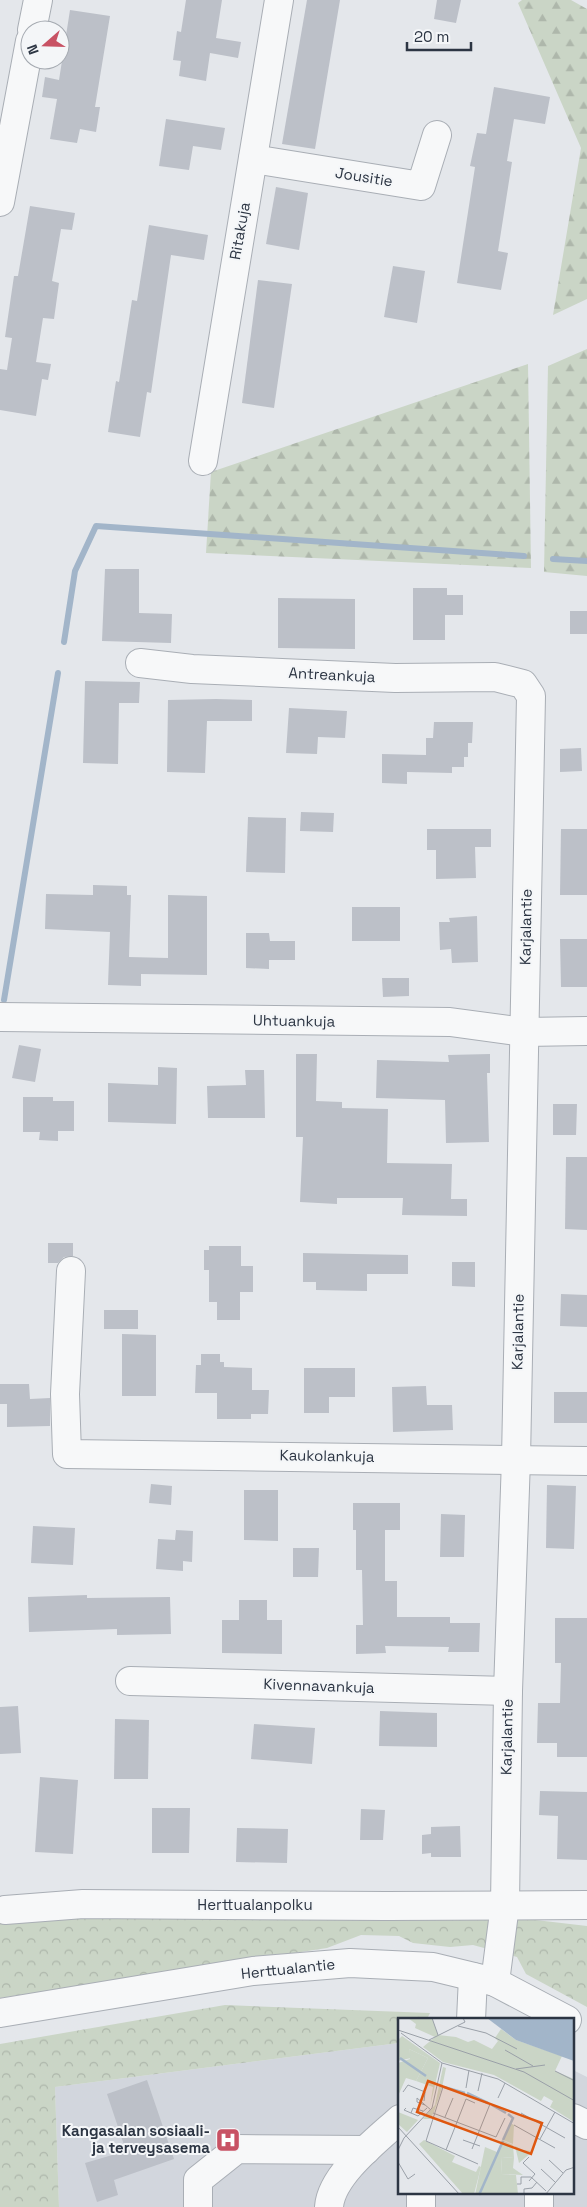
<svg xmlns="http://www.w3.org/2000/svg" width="587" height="2207" font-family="'Space Grotesk',sans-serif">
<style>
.built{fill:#d2d6dd}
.forest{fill:url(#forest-firs)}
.park{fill:url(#park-crowns)}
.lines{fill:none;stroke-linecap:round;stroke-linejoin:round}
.stream{stroke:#a2b5c9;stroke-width:6}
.building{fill:#bcc0c8}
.minor-casing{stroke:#a9aeb5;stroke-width:30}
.minor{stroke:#f7f8f9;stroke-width:28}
.labels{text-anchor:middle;stroke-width:4;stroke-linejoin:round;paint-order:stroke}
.street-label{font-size:15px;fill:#2c3543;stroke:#f4f6f8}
.poi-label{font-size:15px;font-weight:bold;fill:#2c3543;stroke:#f4f6f8;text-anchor:end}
.inset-river{fill:none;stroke:#a2b5c9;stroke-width:2.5}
.inset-road{fill:none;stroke:#9aa0a8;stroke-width:1}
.view{fill:#df570f;fill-opacity:0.15;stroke:#df570f;stroke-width:2.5}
.inset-edge{fill:none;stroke:#2c3543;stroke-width:2.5}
</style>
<defs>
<pattern id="forest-firs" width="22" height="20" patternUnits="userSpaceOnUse" patternTransform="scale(1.25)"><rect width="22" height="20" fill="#cad5c6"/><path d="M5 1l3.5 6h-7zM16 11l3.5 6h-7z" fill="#aeb7ab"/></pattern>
<pattern id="park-crowns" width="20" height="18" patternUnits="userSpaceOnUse" patternTransform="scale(1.25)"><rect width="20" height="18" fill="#cad5c6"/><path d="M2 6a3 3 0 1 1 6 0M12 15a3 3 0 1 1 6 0" fill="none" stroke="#aeb7ab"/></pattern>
</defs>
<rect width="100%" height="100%" fill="#e4e7eb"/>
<!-- built -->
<polygon class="built" points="399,2043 400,2193 573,2193 573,2070 587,2077 587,2207 59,2207 55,2087"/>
<!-- forest -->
<g class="forest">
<polygon points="522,0 571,0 587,9 587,299 553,315 581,148 518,3"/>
<polygon points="587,349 587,576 544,572 548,366"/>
<polygon points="528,364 531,568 206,553 211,472"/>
</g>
<!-- park -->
<g class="park">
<polygon points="476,1913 587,1926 587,2007 526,1974 517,1957 473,1945 450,1947 413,1943 399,1936 361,1935 327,1948 0,1998 0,1923 25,1920 134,1914"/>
<polygon points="225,2005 430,2013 427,2019 400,2020 399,2043 55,2087 59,2207 0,2207 0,2044"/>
</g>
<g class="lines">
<!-- stream -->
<g class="stream">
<polyline points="553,559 587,561"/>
<polyline points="64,642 75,571 96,526 524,556"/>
<polyline points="4,1000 58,673"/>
</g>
</g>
<!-- building -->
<g class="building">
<polygon points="186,0 222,0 216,38 241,42 238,58 210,53 206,81 179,76 181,61 173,60 177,31 181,32"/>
<polygon points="307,0 340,0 315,149 282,144"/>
<polygon points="437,0 461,0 456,23 434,19"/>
<polygon points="70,10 110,16 95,107 100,107 96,132 80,129 77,143 50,139 57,99 42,97 45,77 59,80"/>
<polygon points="494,87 550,97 545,124 514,119 507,161 512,162 498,251 508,253 501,290 457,283 475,167 470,166 477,133 486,134"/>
<polygon points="166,119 225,128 221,150 193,146 189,170 159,166"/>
<polygon points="276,187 308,193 299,250 266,244"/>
<polygon points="30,206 75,213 72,230 61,229 52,281 59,283 54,319 43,318 36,362 51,364 48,380 42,379 36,416 0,410 0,369 7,370 12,338 5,337 14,276 18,276"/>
<polygon points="149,225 208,235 204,260 171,255 151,393 147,392 140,437 108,432 116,381 119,382 132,300 137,301"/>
<polygon points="393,266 425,271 417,323 384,317"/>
<polygon points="258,280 292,284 274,408 242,403"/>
<polygon points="105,569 139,569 139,613 172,614 171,643 102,641"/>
<polygon points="413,588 447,588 447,595 463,595 463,615 445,615 445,640 413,640"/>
<polygon points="278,598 355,599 355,649 278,648"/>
<rect x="570" y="611" width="17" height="23"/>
<polygon points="85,681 140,682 139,703 119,703 118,764 83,763"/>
<polygon points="216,699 252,700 252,721 207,721 205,773 167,772 168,700"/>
<polygon points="289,708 347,711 345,738 318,737 317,754 286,753"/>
<polygon points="434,722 473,722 472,743 468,743 468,757 464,757 464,767 452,767 452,773 407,772 407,784 382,783 382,754 426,755 426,738 433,738"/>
<polygon points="581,748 582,771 560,772 560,749"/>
<polygon points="301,812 334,813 333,832 300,831"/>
<polygon points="248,817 286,818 285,873 246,872"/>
<polygon points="427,829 491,829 491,847 475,847 476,878 436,879 436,850 427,850"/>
<polygon points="561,829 587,829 587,895 560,895"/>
<polygon points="93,885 127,886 127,895 131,895 129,957 168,958 168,895 207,896 207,975 141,974 141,986 108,985 110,932 45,929 46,894 93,895"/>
<rect x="352" y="907" width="48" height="34"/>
<polygon points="477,916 478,962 452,963 451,949 440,950 439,922 450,922 449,918"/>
<polygon points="246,933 269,933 270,941 295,941 295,960 269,960 269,969 246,968"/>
<polygon points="560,939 587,939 587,987 561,987"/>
<polygon points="382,978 409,978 409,996 383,997"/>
<polygon points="19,1045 41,1049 35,1082 12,1078"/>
<polygon points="296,1054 317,1054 316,1101 342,1102 342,1108 388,1109 387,1163 452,1164 451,1199 467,1199 467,1216 402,1215 403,1198 337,1198 337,1204 300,1202 303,1137 296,1137"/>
<polygon points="490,1054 490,1073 487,1073 489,1142 446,1143 445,1100 376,1098 377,1060 449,1062 448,1055"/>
<polygon points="158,1067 177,1068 176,1124 108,1122 108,1083 158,1085"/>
<polygon points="245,1070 264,1070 265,1118 208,1118 207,1086 246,1085"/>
<polygon points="23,1097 53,1097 53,1101 74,1101 74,1131 58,1131 58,1141 39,1140 40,1132 23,1132"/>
<polygon points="553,1104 577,1104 576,1135 553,1135"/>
<polygon points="566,1157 587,1157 587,1230 565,1229"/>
<polygon points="48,1243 73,1243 73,1256 64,1257 58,1263 48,1263"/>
<polygon points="209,1246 241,1246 241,1266 253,1266 253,1292 240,1292 240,1320 217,1320 217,1302 209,1302 209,1270 204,1270 204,1250 209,1250"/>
<polygon points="303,1253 408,1255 408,1274 367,1274 367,1291 316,1290 316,1282 303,1282"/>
<polygon points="452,1262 475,1262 475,1287 452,1286"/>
<polygon points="561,1294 587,1295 587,1327 560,1326"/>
<rect x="104" y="1310" width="34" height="19"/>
<polygon points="122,1334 156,1335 156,1396 122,1396"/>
<polygon points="201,1354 220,1354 220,1362 224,1362 224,1367 252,1368 252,1390 269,1390 268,1414 251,1414 251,1419 217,1419 217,1393 195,1393 196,1365 201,1365"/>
<polygon points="304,1368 355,1368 355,1397 329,1397 329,1413 304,1413"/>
<polygon points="0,1384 29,1384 30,1399 50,1398 50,1426 7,1427 7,1404 0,1404"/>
<polygon points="426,1386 427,1405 452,1405 453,1430 393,1432 392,1387"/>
<rect x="554" y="1392" width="33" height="31"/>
<polygon points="151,1484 172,1486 171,1505 149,1503"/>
<polygon points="547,1485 576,1486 574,1549 546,1548"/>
<polygon points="244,1490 278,1490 278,1541 244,1540"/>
<polygon points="353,1503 400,1503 400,1530 385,1530 385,1581 397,1581 397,1617 450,1617 450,1623 480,1623 479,1652 448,1652 449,1647 385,1646 386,1653 356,1654 356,1625 363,1625 362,1570 356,1570 356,1530 353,1530"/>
<polygon points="441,1514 465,1515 464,1557 440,1557"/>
<polygon points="33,1526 75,1528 73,1565 31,1563"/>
<polygon points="176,1530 193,1531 192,1562 183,1561 183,1571 156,1569 158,1539 175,1540"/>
<polygon points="293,1548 319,1548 318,1577 293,1577"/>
<polygon points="87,1595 87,1598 170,1597 171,1634 117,1635 117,1629 29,1632 28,1597"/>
<polygon points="239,1600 267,1600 267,1620 282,1620 282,1654 222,1653 222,1620 239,1620"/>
<polygon points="555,1618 587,1618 587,1757 557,1757 557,1743 537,1743 538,1703 560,1703 561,1663 555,1663"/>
<polygon points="18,1706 21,1753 0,1754 0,1707"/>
<polygon points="380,1711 437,1713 437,1747 379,1746"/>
<polygon points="115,1719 149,1720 148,1779 114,1779"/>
<polygon points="254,1724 315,1728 312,1764 251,1759"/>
<polygon points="40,1777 78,1780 73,1854 35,1852"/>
<polygon points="540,1791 587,1792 587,1860 557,1859 558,1816 539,1815"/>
<polygon points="152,1808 190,1808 189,1853 152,1853"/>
<polygon points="361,1809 385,1810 383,1840 360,1840"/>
<polygon points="460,1826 461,1857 431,1857 431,1853 422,1854 422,1835 431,1834 431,1827"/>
<polygon points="237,1828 288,1829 287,1863 236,1862"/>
<polygon points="147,2080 174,2159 114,2180 118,2195 97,2202 85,2163 126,2151 107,2094"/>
</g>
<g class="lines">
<defs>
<g id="minor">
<polyline points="32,30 38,0"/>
<polyline points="253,159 421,186 437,135"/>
<polyline points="0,202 30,41"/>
<polyline points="203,461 279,0"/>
<polyline points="140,663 192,669 395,678 495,677 523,684 531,696 516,1459 508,1691 505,1905 495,1982"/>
<polyline points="0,1017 450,1022 524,1032 587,1031"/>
<polyline points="71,1271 65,1394 67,1454 587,1461"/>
<polyline points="130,1681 508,1691"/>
<polyline points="5,1910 83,1904 386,1906 587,1905"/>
<polyline points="0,2013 253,1971 350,1963 433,1967 495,1982 567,2020"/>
<polyline points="471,2020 473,1977"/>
<polyline points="573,2118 587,2125"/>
<polyline points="539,2193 539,2207"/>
<polyline points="198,2207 198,2180 237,2149 366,2150"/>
<path d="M 329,2207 C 331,2175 377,2140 400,2119"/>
<polyline points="421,2207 421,2193"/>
</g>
</defs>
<!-- minor casing -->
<use href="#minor" class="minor-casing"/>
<!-- minor -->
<use href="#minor" class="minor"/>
</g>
<!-- icons -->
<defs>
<symbol id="hospital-square" viewBox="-11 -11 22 22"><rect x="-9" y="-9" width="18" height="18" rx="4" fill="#c85264" stroke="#f4f6f8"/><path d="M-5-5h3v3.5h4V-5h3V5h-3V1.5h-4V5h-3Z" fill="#fff"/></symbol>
</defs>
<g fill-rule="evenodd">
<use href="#hospital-square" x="214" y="2126" width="28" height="28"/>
</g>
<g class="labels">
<!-- street labels -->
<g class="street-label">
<text transform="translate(364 177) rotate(9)" y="5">Jousitie</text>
<text transform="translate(240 231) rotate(-80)" y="5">Ritakuja</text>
<text transform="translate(332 675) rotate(3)" y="5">Antreankuja</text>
<text transform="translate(526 927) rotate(-89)" y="5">Karjalantie</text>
<text transform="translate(294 1021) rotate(1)" y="5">Uhtuankuja</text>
<text transform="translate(518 1332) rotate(-89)" y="5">Karjalantie</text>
<text transform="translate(327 1456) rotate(1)" y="5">Kaukolankuja</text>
<text transform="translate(319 1686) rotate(2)" y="5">Kivennavankuja</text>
<text transform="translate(507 1737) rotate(-89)" y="5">Karjalantie</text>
<text x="255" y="1910">Herttualanpolku</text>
<text transform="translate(288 1969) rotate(-6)" y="5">Herttualantie</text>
</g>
<!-- poi labels -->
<g class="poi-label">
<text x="210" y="2136">Kangasalan sosiaali-<tspan x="210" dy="17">ja terveysasema</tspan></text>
</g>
</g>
<!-- overview -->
<g transform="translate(398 2018)">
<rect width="176" height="176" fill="#e4e7eb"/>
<path d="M 26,122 L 57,138 L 54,144 L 78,154 L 81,148 L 83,149 L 76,176 L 65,176 L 21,126 ZM 104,139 L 116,140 L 115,150 L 125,157 L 103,156 Z" fill="#cad5c6"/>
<path d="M 10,0 L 34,0 L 40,17 L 58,19 L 70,24 L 76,22 L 94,31 L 100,23 L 97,20 L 103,11 L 118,22 L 164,38 L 157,53 L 176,61 L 176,104 L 152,89 L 155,83 L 146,78 L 143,83 L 96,57 L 45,44 L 25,29 L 37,19 L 17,10 L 18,6 ZM 11,31 L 30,40 L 18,63 L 8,60 L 0,78 L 0,45 L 12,41 ZM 112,105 L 116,107 L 115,126 L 105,122 ZM 104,122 L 115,127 L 116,140 L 104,139 L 103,156 L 118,157 L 120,176 L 77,177 L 87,129 L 99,134 ZM 117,128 L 125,132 L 135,133 L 121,145 Z" fill="#cad5c6"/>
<path d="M 4,18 L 42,45 L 32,89 L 35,69 L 18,63 L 30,40 L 11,31 L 13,40 L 0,43 L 0,22 ZM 45,49 L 48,50 L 44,70 L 36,94 L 32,101 L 25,101 L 37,87 ZM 0,94 L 20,102 L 9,114 L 0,106 Z" fill="#cad5c6"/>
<path d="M 89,0 L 176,0 L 176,43 L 118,22 Z" fill="#a2b5c9"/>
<path class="inset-river" d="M 2,40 L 28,58M 46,69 L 67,75M 69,75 L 90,85M 94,87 L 108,95M 105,122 L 115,100 L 110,96M 81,177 L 105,123"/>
<path class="inset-road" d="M 34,0 L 40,17M 60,8 L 88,15 L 119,31M 0,12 L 126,54 L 177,83M 3,15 L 44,45 L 100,61 L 177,106M 31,22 L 67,4 L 65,0M 107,32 L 135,48M 118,51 L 147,47M 157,53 L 177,63M 45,69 L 28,123 L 80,146M 68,70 L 71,52M 80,73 L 84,55M 5,74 L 10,67 L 27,74 L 26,83M 100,80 L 107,65M 27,87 L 19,84 L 19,80 L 33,92M 8,90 L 6,92 L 20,98 L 29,90M 13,95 L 15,90 L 25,93M 35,95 L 98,119 L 107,100M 123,95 L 167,120M 47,99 L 55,80M 116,107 L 157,130M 0,109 L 62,177M 142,121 L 157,94M 65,122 L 82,128M 74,131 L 92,86M 0,132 L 6,120 L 34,90 L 44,45M 48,132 L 68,81 L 77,85M 151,142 L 165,155M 0,144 L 10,161 L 17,156M 143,151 L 157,164M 131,163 L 137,156 L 125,145 L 131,139M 119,166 L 123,166 L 123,159 L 133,159 L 148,173M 126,176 L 126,171 L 134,170 L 139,164M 147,177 L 168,152 L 177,149"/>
<path class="view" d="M 30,63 L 144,105 L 133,136 L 19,94 Z"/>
<rect width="176" height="176" class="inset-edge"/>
</g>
<!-- north arrow -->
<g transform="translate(45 45) rotate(250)"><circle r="24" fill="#f4f6f8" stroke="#a4a9b0"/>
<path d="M0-4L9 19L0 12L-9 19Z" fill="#c85264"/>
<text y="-8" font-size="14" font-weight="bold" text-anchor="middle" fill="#2c3543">N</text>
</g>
<!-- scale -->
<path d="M407 42v8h64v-8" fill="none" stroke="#2c3543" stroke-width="2.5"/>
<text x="414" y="42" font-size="15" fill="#2c3543" stroke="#f4f6f8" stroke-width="4" paint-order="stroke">20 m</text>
</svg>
